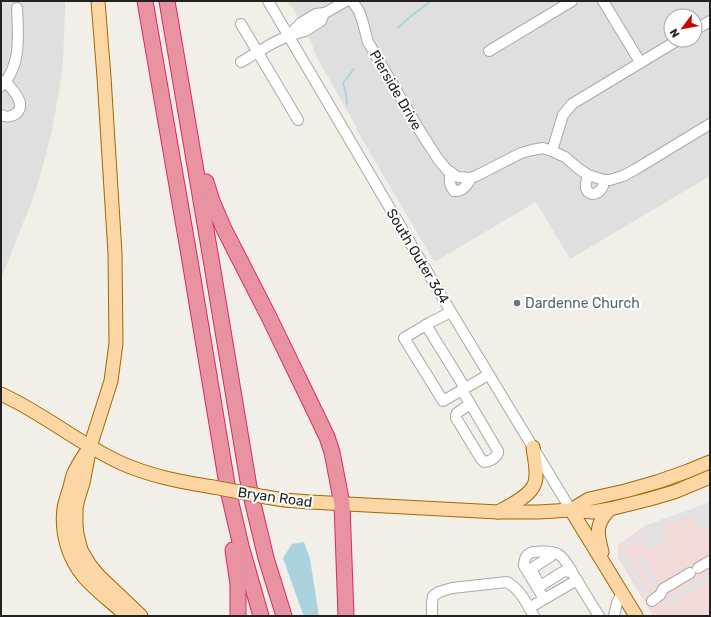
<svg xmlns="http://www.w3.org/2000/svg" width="711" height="617" font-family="Rubik,sans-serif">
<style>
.residential{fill:#e0dfdf;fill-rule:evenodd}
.commercial{fill:#f2dad9}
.parking{fill:#e2e2e2}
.water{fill:#aad3df}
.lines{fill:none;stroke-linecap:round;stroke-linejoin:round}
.stream{stroke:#aad3df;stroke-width:2}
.minor-casing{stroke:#a9a9a9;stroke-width:12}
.major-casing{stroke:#a06b00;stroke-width:15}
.highway-casing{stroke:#dc2a67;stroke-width:17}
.minor{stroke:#fff;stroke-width:10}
.major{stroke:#fcd6a4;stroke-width:13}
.highway{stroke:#e892a2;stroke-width:15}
.major-bridge-casing{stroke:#a06b00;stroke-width:15;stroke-linecap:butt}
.major-bridge{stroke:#fcd6a4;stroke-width:13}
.worship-dot{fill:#6b7280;stroke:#fff;stroke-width:1.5}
.labels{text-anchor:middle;stroke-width:4;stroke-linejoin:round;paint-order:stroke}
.street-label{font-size:14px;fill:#222;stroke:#fff}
.worship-label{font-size:14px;fill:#5b616d;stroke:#fff;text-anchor:start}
</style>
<rect width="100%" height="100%" fill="#f2efe9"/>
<!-- residential -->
<g class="residential">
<polygon points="1,1 65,1 65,9 63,63 60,86 52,131 44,161 35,193 1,279"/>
<path d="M 286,1 L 710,1 L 710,176 L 570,259 L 536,202 L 436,261 L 434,261 L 356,129 L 357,128 L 316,56 L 312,44 L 292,7 ZM 671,16 L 695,16 L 695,40 L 671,40 Z"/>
</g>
<!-- commercial -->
<polygon class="commercial" points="710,504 710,616 653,616 618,558 618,545 646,525 674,517"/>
<!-- parking -->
<g class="parking">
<polygon points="710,502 710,518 709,519 710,524 699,529 694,515 664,525 665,533 668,538 647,550 641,539 624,550 621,544 662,519 675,515"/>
<polygon points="623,550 650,594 645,597 618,553"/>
<polygon points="642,556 660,585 655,588 637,559"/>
<polygon points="708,574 710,579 667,605 665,600"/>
</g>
<!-- water -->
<polygon class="water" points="304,542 310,559 319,616 304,616 300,606 283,558 292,544"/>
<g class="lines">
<!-- stream -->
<g class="stream">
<polyline points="398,28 410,17 431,1"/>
<polyline points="347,104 346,94 343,83 354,69"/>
</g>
<defs>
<g id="minor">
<polyline points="268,1 451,312 571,510"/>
<polyline points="352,1 359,11 363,23 368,42 420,131 438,159 448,171 458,177 470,178 476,176 521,153 532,150 543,148 552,151 565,157 579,169 588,175 604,180 610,180 623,176 636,169 710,124"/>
<polyline points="603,1 640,62"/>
<polyline points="241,24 298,120"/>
<polyline points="695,30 710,21"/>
<polyline points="288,36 301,23 316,14 325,13 346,1"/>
<polyline points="489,51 572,1"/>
<polyline points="241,62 273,43 288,36 305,31 321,21 324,13"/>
<path d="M 1,86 C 22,67 18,33 17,8"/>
<path d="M 1,115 C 11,120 24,112 19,100 C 16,93 10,87 6,82"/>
<polyline points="552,151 563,115 572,104 678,40"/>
<path d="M 451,172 C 449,180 449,185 454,191 C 463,192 467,185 471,178"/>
<path d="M 588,175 C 587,179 585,184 586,188 C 589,198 600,194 603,186 C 603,186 604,180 604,180"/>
<polyline points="451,312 431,322 404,338 443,401 488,375"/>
<polyline points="426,325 465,388"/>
<path d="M 462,390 L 498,451 L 498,453 C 496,458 489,462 484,462 L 481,459 L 456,418 L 456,416 L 457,413 L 470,404"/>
<polyline points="553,553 551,556 531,569 539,584 542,585 561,573 565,571 569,572 571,570"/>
<polyline points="698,568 710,561"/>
<polyline points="660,595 663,589 690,573"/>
<path d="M 544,599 L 524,566 C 524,558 526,554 533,552 C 540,551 552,551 558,554 C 565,558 569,567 573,574 C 582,588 590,602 599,616"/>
<polyline points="652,601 657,597"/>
<polyline points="529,608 577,580"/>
<path d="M 432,616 L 432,603 L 433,596 L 439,592 L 452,588 L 507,582 C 520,589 527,604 534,616"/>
<polyline points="614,616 617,603 622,593"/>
</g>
<g id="major">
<polyline points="98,1 104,77 115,253 116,343 111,381 90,447 83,483 78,499 76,508 76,525 77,534 81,550 90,565 99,576 141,616"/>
<path d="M 1,394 C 43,413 79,444 121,463 C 150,476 181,482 213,487"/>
<path d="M 85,454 C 81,460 77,466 74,473 C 72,477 71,483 70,487 C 68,494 65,501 64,508 C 61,533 68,558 84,577 C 96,591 113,603 127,616"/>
<polyline points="266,497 284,500 310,502 498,512 539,512 571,510 592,512 610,509 650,499 674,492 710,477"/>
<polyline points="571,510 589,499 625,491 657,482 688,471 710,462"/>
<polyline points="571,510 636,616"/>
<path d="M 498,512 C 509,506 529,497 534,485 C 539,475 534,458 533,447"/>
<path d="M 602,552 C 597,533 595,524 610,509"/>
</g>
<g id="highway">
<polyline points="145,1 189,255 228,490 241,546 261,616"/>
<polyline points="167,1 212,265 249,487 266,558 284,616"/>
<polyline points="206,182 212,201 224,229 269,317 316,414 327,437 332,452 342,504 346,616"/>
<polyline points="233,550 238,584 238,616"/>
</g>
</defs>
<!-- minor casing -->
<use href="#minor" class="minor-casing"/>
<!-- major casing -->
<use href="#major" class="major-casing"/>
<!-- highway casing -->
<use href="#highway" class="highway-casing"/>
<!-- minor -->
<use href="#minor" class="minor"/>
<!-- major -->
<use href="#major" class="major"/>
<!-- highway -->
<use href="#highway" class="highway"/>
<defs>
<polyline id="major-bridge" points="213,487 266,497"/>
</defs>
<!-- major-bridge casing -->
<use href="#major-bridge" class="major-bridge-casing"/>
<!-- major-bridge -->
<use href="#major-bridge" class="major-bridge"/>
</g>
<!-- markers -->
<circle class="worship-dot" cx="517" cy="303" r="4"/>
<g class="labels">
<!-- street labels -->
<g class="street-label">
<text transform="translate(396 90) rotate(60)" y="5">Pierside Drive</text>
<text transform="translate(418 256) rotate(59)" y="5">South Outer 364</text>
<text transform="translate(275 497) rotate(8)" y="5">Bryan Road</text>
</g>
<!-- worship labels -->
<g class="worship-label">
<text x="525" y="308">Dardenne Church</text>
</g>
</g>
<!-- border -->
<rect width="711" height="617" fill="none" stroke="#222222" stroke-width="4"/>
<!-- north arrow -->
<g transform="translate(683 28) rotate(238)"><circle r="19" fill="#ffffff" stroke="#a7a7a7"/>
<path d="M0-3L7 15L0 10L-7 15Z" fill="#d40000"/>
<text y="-6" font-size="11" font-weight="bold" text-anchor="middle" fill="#222222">N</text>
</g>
</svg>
